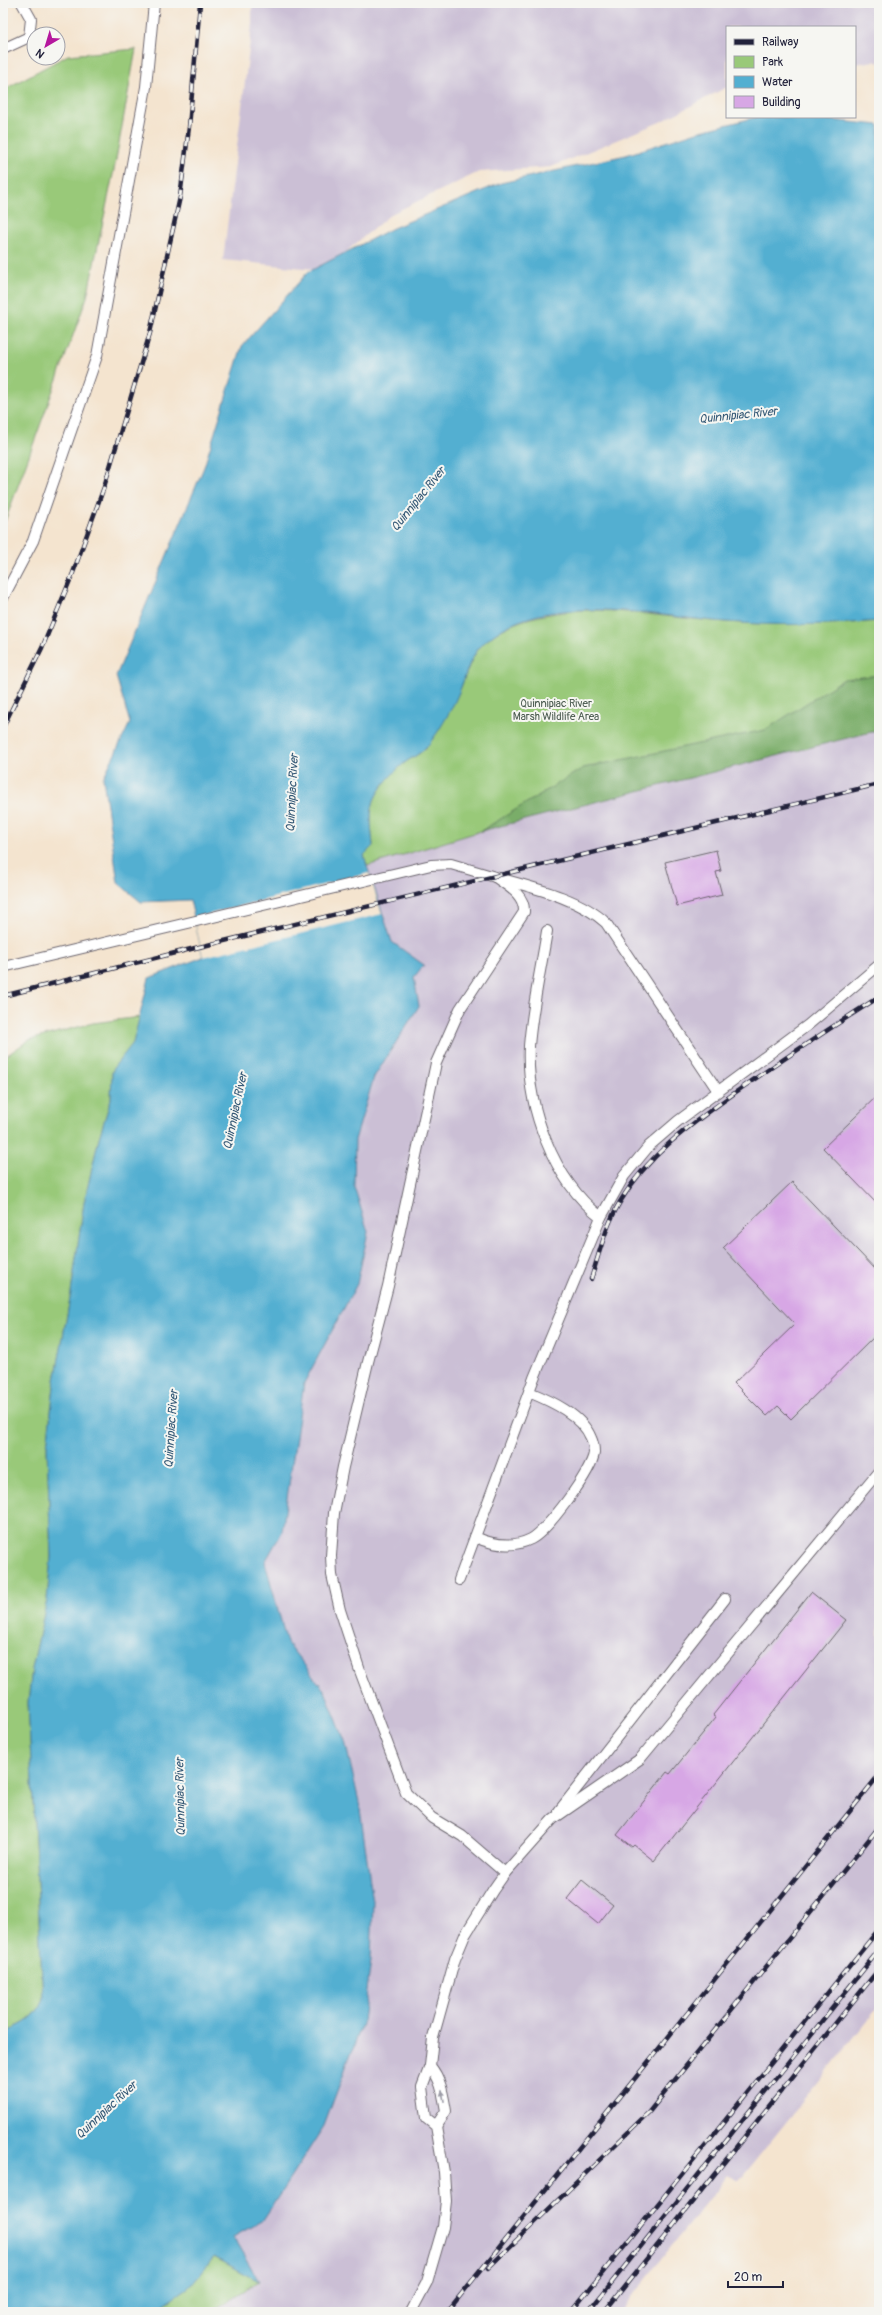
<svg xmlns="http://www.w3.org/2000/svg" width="882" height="2315" font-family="Pangolin,sans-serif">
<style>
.industrial{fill:#cbbfd5}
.green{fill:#99c979;stroke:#5e765a}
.forest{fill:#7aad69;stroke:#4e6852}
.water{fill:#53afd1;stroke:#3a6886}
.pier{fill:#f4e4cf}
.building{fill:#d7a7e5}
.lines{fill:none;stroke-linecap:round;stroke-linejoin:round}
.service-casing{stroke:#6c666f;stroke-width:12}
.service{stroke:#fff;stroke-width:10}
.rail-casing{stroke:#22223b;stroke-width:4.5}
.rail{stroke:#f6f6f2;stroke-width:3;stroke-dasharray:9;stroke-linecap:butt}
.oneway{fill:#9c9ca7}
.labels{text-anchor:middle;stroke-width:4;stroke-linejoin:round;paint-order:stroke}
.park-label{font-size:11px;fill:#4c5c51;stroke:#f6f6f2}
.water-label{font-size:12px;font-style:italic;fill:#365a77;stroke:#f6f6f2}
</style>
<rect width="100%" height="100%" fill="#f6f6f2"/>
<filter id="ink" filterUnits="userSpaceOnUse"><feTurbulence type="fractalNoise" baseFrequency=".025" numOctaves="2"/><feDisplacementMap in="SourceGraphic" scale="8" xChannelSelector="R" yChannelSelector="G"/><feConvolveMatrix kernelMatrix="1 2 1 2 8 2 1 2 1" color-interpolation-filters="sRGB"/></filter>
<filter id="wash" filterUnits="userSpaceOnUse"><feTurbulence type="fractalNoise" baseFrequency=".012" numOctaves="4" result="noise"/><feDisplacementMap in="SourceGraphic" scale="16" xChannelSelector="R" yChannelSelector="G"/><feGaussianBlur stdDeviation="0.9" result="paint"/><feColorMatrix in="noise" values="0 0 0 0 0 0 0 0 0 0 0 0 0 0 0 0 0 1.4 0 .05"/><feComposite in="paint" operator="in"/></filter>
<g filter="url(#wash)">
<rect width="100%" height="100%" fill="#f4e4cf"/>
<!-- industrial -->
<g class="industrial">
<polygon points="252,3 879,3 879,63 874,61 855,64 855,27 727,27 727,87 660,122 551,167 479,172 391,214 324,270 223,260 252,25"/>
<polygon points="879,730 879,2006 739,2181 728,2174 620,2312 211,2312 259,2281 233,2237 263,2220 324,2126 363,2021 359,1802 345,1741 325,1691 287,1643 265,1562 282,1532 304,1383 357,1284 368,1233 354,1186 355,1140 374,1077 419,1006 414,977 424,965 392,942 367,866 481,831 744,761"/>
</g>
<!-- green -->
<g class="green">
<polygon points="136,49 115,165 87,297 3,527 3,90 68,55"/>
<path d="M 582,610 C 631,610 679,619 727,622 C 775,626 831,625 879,621 L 879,730 L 744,761 L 494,823 L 481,831 L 367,866 L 364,855 L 373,846 C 372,832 369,817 373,803 C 377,788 395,770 407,761 C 413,757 422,753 427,747 C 439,729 450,711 459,692 C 467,674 470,655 486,641 C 514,617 547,614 582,610 Z"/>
<path d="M 140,1017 L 133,1043 L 128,1052 L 118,1062 L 112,1073 L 111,1099 L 99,1138 L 84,1203 L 71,1293 L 54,1386 L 47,1447 L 51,1557 L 47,1600 L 32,1669 L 28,1703 L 43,1998 C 38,2018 21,2026 3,2032 L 3,1058 L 29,1040 L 93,1023 Z"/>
<polygon points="214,2257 259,2281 211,2312 153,2312 189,2287"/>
</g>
<!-- forest -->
<polygon class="forest" points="879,675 879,730 481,831 583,768 765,730 844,679"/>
<!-- water -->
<path class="water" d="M 757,117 L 802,117 L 879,125 L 879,621 C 830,625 776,626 727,622 C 655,617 543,588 485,642 C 470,655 467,672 460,690 C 454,705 446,719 437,733 C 433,738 430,744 425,748 C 420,754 413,757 407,761 C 396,769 376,790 373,804 C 369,817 372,832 373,846 L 364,855 L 367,866 L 392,942 L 424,965 L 414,977 L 419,1006 L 374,1077 L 355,1140 L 354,1186 L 368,1232 L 357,1284 L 304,1383 L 282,1532 L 265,1562 L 287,1643 L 325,1691 L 345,1741 L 359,1802 L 373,1902 L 371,1960 L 363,2021 L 324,2126 L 263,2220 L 233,2237 L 259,2281 L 214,2257 L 189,2287 L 153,2312 L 3,2312 L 3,2032 C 21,2026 38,2018 43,1998 L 28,1703 L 32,1669 L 47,1600 L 51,1557 L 47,1447 L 54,1386 L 71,1293 L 84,1203 L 99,1138 L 111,1099 L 112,1073 L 114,1067 L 133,1043 L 149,978 L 203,957 L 190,900 L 141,902 L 118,883 L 103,778 L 130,723 L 116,676 L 204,467 L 242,346 L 308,272 L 393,228 L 501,183 L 626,155 L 697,132 Z"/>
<!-- pier -->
<polygon class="pier" points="369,873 382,914 203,957 194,918"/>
<g id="blocks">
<!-- building -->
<g class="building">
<polygon points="716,850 721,871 716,872 722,895 677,906 665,862"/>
<polygon points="879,1094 879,1206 823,1148"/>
<polygon points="792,1182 879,1273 879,1332 791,1419 778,1406 767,1416 734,1383 795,1324 723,1248"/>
<polygon points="811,1592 846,1620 654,1861 634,1845 632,1847 617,1835 667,1772 670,1774 716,1717 713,1715"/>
<polygon points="582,1880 613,1905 598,1924 567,1899"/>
</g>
</g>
</g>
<g filter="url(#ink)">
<use href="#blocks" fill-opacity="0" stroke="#6c666f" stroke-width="1"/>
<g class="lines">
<defs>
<g id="service">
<polyline points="3,49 29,37 31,19 22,3"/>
<polyline points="3,598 33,541 97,356 146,87 154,3"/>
<path d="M 547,931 C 541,969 532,1008 529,1046 C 526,1107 553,1180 601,1217"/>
<polyline points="3,967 431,865 451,864 495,877"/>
<path d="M 475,1537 C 493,1545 513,1548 531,1539 C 547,1531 592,1471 594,1453 C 594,1449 593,1442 591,1438 C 582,1415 551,1401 529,1392"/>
<polyline points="459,1580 534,1378 601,1217 624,1176 649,1146 678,1121 808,1025 879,965"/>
<polyline points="559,1811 725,1599"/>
<polyline points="505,1873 553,1819 640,1759 879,1471"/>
<path d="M 430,2066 C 441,2079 443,2094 446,2111 L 436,2126"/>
<path d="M 411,2312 L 427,2282 L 443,2227 L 446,2201 L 444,2172 L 436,2126 L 426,2118 L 422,2087 L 430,2066 L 433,2038 L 455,1959 L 465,1935 L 493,1890 L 505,1873 L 462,1836 L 432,1818 L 406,1793 L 360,1671 L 340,1610 L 332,1575 L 331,1556 L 334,1513 L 343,1467 L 368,1362 L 388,1286 L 436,1063 L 460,1009 L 524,912 C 525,895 508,886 495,877 C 530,887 580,898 606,923 L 718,1091"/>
</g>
</defs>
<!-- service casing -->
<use href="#service" class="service-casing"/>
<!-- service -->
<use href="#service" class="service"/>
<defs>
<g id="rail">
<polyline points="3,727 42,648 73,573 104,487 150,333 180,197 189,127 200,3"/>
<polyline points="3,996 195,948 879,784"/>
<path d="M 591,1279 C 599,1254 606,1225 620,1202 C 649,1152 697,1120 743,1087 C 788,1056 833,1026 879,997"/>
<polyline points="488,2268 649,2112 879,1827"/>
<polyline points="447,2312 879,1775"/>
<polyline points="571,2312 879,1929"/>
<polyline points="588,2312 879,1950"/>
<polyline points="604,2312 879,1969"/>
</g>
</defs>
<!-- rail casing -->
<use href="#rail" class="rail-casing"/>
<!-- rail -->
<use href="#rail" class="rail"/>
</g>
<!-- one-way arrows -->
<defs><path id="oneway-solid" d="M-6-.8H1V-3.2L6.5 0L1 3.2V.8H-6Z"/></defs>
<use class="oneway" href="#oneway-solid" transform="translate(443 2096) rotate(-101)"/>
</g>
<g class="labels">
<!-- park labels -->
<g class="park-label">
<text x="556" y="707">Quinnipiac River<tspan x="556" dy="13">Marsh Wildlife Area</tspan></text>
</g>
<!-- water labels -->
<g class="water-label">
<text transform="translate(738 415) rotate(-6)" y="4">Quinnipiac River</text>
<text transform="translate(418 499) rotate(-51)" y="4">Quinnipiac River</text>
<text transform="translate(292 793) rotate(-87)" y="4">Quinnipiac River</text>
<text transform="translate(235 1111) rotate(-78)" y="4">Quinnipiac River</text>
<text transform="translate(171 1429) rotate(-86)" y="4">Quinnipiac River</text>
<text transform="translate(180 1797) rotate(-91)" y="4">Quinnipiac River</text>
<text transform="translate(106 2110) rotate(-43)" y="4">Quinnipiac River</text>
</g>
</g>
<!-- margin -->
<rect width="882" height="2315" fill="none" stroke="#f6f6f2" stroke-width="16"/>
<!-- legend -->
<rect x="726" y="26" width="130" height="92" fill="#f6f6f2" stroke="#a1a1a9"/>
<rect x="734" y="39" width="20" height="6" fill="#22223b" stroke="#a1a1a9"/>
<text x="762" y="46" font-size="12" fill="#22223b">Railway</text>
<rect x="734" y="56" width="20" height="12" fill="#99c979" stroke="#a1a1a9"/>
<text x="762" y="66" font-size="12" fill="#22223b">Park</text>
<rect x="734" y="76" width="20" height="12" fill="#53afd1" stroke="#a1a1a9"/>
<text x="762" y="86" font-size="12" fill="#22223b">Water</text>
<rect x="734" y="96" width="20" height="12" fill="#d7a7e5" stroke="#a1a1a9"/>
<text x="762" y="106" font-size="12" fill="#22223b">Building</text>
<!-- north arrow -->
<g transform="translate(46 46) rotate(218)"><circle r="19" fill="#f6f6f2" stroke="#a1a1a9"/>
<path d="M0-3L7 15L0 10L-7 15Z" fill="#b5179e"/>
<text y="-6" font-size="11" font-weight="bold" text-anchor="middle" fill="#22223b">N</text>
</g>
<!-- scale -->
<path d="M728 2281v6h55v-6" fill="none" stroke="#22223b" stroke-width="2"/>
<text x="734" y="2281" font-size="12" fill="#22223b" stroke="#f6f6f2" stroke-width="3" paint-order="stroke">20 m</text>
</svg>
